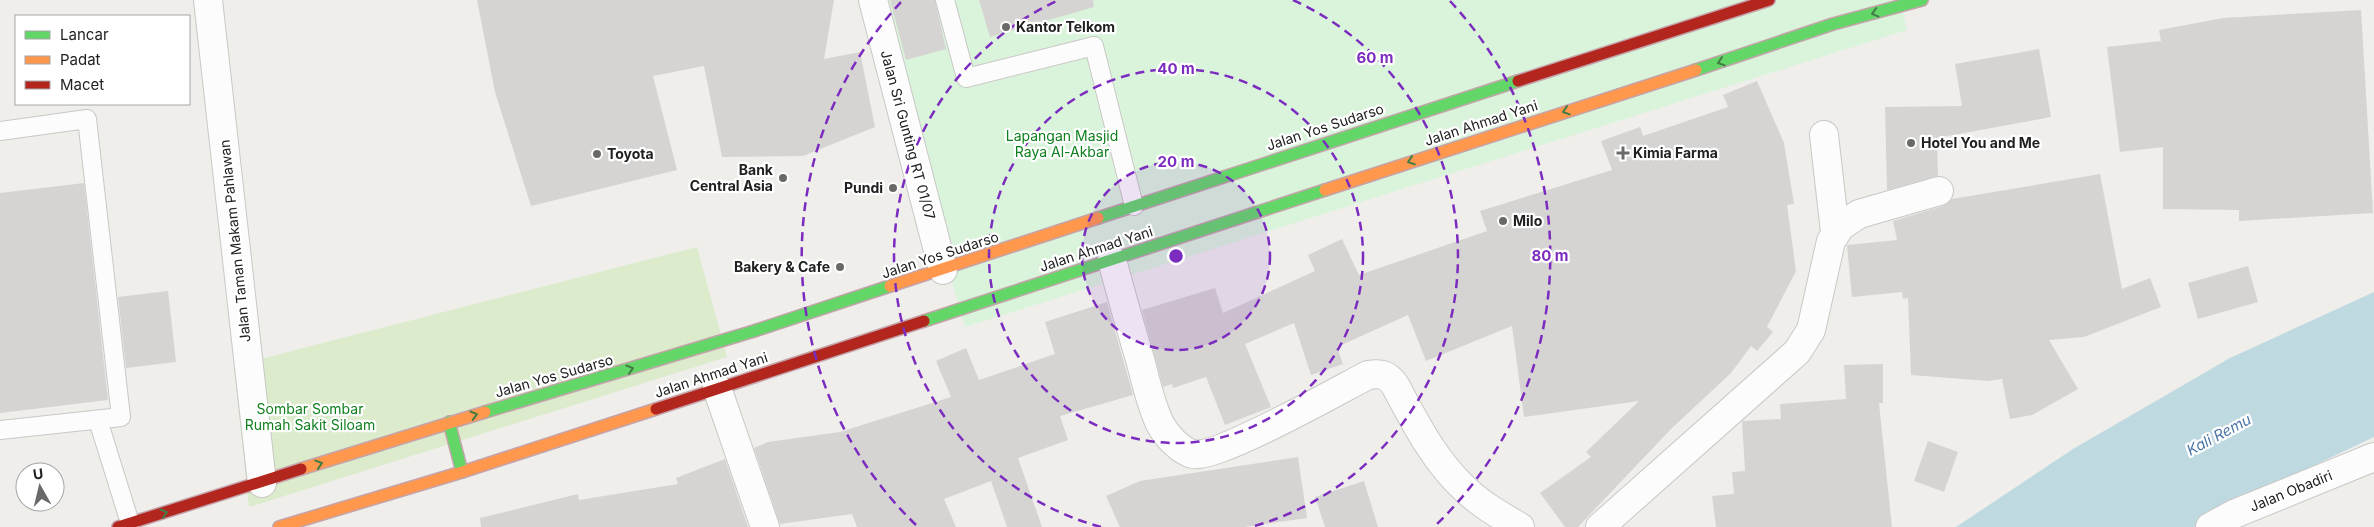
<svg xmlns="http://www.w3.org/2000/svg" width="2374" height="527" font-family="Inter,sans-serif">
<style>
.grass{fill:#dbebcb}
.park{fill:#daf4db}
.water{fill:#bfd9e1}
.building{fill:#d6d4d2}
.lines{fill:none;stroke-linecap:round;stroke-linejoin:round}
.lane-casing{stroke:#c8c8c6;stroke-width:20}
.street-casing{stroke:#c8c8c6;stroke-width:30}
.fast-casing{stroke:#c4a3ab;stroke-width:14}
.slow-casing{stroke:#c4a3ab;stroke-width:14}
.jam-casing{stroke:#c4a3ab;stroke-width:14}
.lane{stroke:#fdfcfc;stroke-width:18}
.street{stroke:#fdfcfc;stroke-width:28}
.fast{stroke:#63d668;stroke-width:11}
.slow{stroke:#ff974d;stroke-width:11}
.jam{stroke:#b3261e;stroke-width:11}
.oneway{stroke:#427c44}
.ring{fill:none;stroke:#7b2cbf;stroke-width:2.5;stroke-dasharray:9 6}
.poi-dot{fill:#696968;stroke:#fff;stroke-width:2}
.labels{text-anchor:middle;stroke-width:4.5;stroke-linejoin:round;paint-order:stroke}
.poi-label{font-size:14px;font-weight:bold;fill:#212121;stroke:#fff;text-anchor:start}
.street-label{font-size:14px;fill:#212121;stroke:#fff}
.park-label{font-size:14px;fill:#0f801d;stroke:#fff}
.water-label{font-size:15px;font-style:italic;fill:#4c77a8;stroke:#fff}
.centre{fill:#7b2cbf;stroke:#fff;stroke-width:2.5}
.ring-label{font-size:15px;text-anchor:middle;font-weight:bold;fill:#7b2cbf;stroke:#fff;stroke-width:4.5;stroke-linejoin:round;paint-order:stroke}
</style>
<rect width="100%" height="100%" fill="#efeeeb"/>
<!-- grass -->
<polygon class="grass" points="697,247 727,357 249,507 234,366"/>
<!-- park -->
<polygon class="park" points="869,0 1900,0 1907,30 965,327"/>
<!-- water -->
<polygon class="water" points="2374,292 2374,437 2237,502 2194,527 1956,527 2073,449 2230,358"/>
<!-- building -->
<g class="building">
<polygon points="477,0 834,0 824,59 860,52 875,127 803,156 722,157 704,66 653,76 677,170 531,206 495,92"/>
<polygon points="890,0 935,0 946,49 906,60"/>
<polygon points="979,0 1093,0 1094,7 990,37"/>
<polygon points="2361,10 2373,213 2239,221 2239,210 2163,209 2163,147 2120,152 2107,47 2161,41 2159,30 2223,18"/>
<polygon points="2039,49 2051,117 1937,138 1938,176 1887,190 1885,107 1962,106 1955,64"/>
<polygon points="1757,81 1784,143 1794,204 1787,205 1796,271 1767,327 1773,332 1757,351 1751,346 1731,373 1671,429 1578,527 1565,527 1540,493 1591,457 1586,452 1639,401 1524,417 1512,326 1426,361 1408,315 1337,347 1343,364 1311,375 1294,323 1245,344 1271,407 1225,425 1206,377 1173,388 1172,384 1163,387 1142,310 1215,288 1223,313 1315,271 1308,255 1342,239 1359,275 1487,231 1480,211 1612,170 1601,141 1640,127 1643,136 1728,107 1723,95"/>
<polygon points="2100,174 2122,289 2150,278 2161,307 2084,337 2049,340 2078,389 2032,415 2010,419 2002,379 1988,381 1911,375 1908,298 1903,299 1902,292 1852,297 1847,245 1897,240 1893,221 1943,206 1952,199"/>
<polygon points="84,183 108,400 0,413 0,193"/>
<polygon points="2248,266 2258,302 2198,319 2188,283"/>
<polygon points="168,291 176,362 126,368 118,297"/>
<polygon points="1107,302 1133,395 1060,416 1068,440 1018,458 1042,527 1007,527 991,481 944,499 956,527 857,527 852,514 780,524 754,448 768,442 840,432 951,397 936,361 966,348 979,380 1055,354 1045,322"/>
<polygon points="1883,364 1883,403 1879,403 1892,527 1716,527 1712,496 1734,494 1732,472 1745,471 1742,421 1781,419 1780,404 1846,399 1844,365"/>
<polygon points="1928,441 1958,452 1944,492 1914,481"/>
<polygon points="1298,457 1307,518 1245,527 1120,527 1106,496 1140,481"/>
<polygon points="725,459 748,527 481,527 480,518 578,494 579,500 678,484 676,478"/>
<polygon points="1364,481 1378,527 1325,527 1315,497"/>
</g>
<g class="lines">
<defs>
<g id="lane">
<polyline points="945,0 966,78 1094,46 1134,206"/>
<polyline points="0,131 87,119 121,417 0,430"/>
<polyline points="98,420 130,523"/>
</g>
<g id="street">
<polyline points="208,0 262,483"/>
<polyline points="873,0 943,270"/>
<polyline points="1824,135 1835,232"/>
<path d="M 1112,260 C 1121,294 1131,329 1141,363 C 1146,383 1151,405 1160,424 C 1166,435 1180,451 1193,454 C 1217,459 1339,390 1368,375 C 1381,373 1387,374 1395,385 C 1415,422 1434,461 1466,490 C 1482,505 1501,516 1520,527"/>
<polyline points="717,388 765,527"/>
<polyline points="1600,527 1797,352 1811,330 1831,241 1841,226 1859,214 1939,191"/>
<polyline points="2210,527 2234,514 2374,457"/>
</g>
<g id="fast">
<polyline points="1696,70 1833,24 1922,0"/>
<polyline points="1098,218 1518,81"/>
<polyline points="924,321 1325,190"/>
<polyline points="485,412 754,331 890,286"/>
<polyline points="449,422 462,472"/>
</g>
<g id="slow">
<polyline points="1325,190 1696,70"/>
<polyline points="890,286 1098,218"/>
<polyline points="301,469 485,412"/>
<polyline points="279,527 462,472 656,409"/>
</g>
<g id="jam">
<polyline points="1518,81 1769,0"/>
<polyline points="656,409 924,321"/>
<polyline points="118,527 301,469"/>
</g>
</defs>
<!-- lane casing -->
<use href="#lane" class="lane-casing"/>
<!-- street casing -->
<use href="#street" class="street-casing"/>
<!-- fast casing -->
<use href="#fast" class="fast-casing"/>
<!-- slow casing -->
<use href="#slow" class="slow-casing"/>
<!-- jam casing -->
<use href="#jam" class="jam-casing"/>
<!-- lane -->
<use href="#lane" class="lane"/>
<!-- street -->
<use href="#street" class="street"/>
<!-- fast -->
<use href="#fast" class="fast"/>
<!-- slow -->
<use href="#slow" class="slow"/>
<!-- jam -->
<use href="#jam" class="jam"/>
</g>
<!-- one-way arrows -->
<defs><path id="oneway-chevron" d="M-2-3.5L2.5 0L-2 3.5" fill="none" stroke-width="1.6" stroke-linecap="round" stroke-linejoin="round" transform="scale(1.25)"/></defs>
<g class="oneway">
<use href="#oneway-chevron" transform="translate(1875 13) rotate(165)"/>
<use href="#oneway-chevron" transform="translate(1721 62) rotate(162)"/>
<use href="#oneway-chevron" transform="translate(1566 111) rotate(162)"/>
<use href="#oneway-chevron" transform="translate(1411 161) rotate(162)"/>
<use href="#oneway-chevron" transform="translate(630 369) rotate(-17)"/>
<use href="#oneway-chevron" transform="translate(474 415) rotate(-16)"/>
<use href="#oneway-chevron" transform="translate(319 464) rotate(-18)"/>
<use href="#oneway-chevron" transform="translate(164 513) rotate(-17)"/>
</g>
<!-- distance rings -->
<circle cx="1176" cy="256" r="94" fill="#7b2cbf" fill-opacity=".12"/>
<g class="ring">
<circle cx="1176" cy="256" r="94"/>
<circle cx="1176" cy="256" r="187"/>
<path d="M1101 527A281 281 0 0 1 1059 0M1293 0A281 281 0 0 1 1251 527"/>
<path d="M916 525A374 374 0 0 1 902 1M1450 1A374 374 0 0 1 1436 525"/>
</g>
<!-- markers -->
<g class="poi-dot">
<circle cx="1006" cy="27" r="5"/>
<circle cx="1911" cy="143" r="5"/>
<path d="M1620.5 145.5h5v5h5v5h-5v5h-5v-5h-5v-5h5z"/>
<circle cx="597" cy="154" r="5"/>
<circle cx="783" cy="178" r="5"/>
<circle cx="893" cy="188" r="5"/>
<circle cx="1503" cy="221" r="5"/>
<circle cx="840" cy="267" r="5"/>
</g>
<g class="labels">
<!-- poi labels -->
<g class="poi-label">
<text x="1016" y="32">Kantor Telkom</text>
<text x="1921" y="148">Hotel You and Me</text>
<text x="1633" y="158">Kimia Farma</text>
<text x="607" y="159">Toyota</text>
<text x="773" y="175" text-anchor="end">Bank<tspan x="773" dy="16">Central Asia</tspan></text>
<text x="883" y="193" text-anchor="end">Pundi</text>
<text x="1513" y="226">Milo</text>
<text x="830" y="272" text-anchor="end">Bakery &amp; Cafe</text>
</g>
<!-- street labels -->
<g class="street-label">
<text transform="translate(1481 123) rotate(-18)" y="5">Jalan Ahmad Yani</text>
<text transform="translate(1325 127) rotate(-18)" y="5">Jalan Yos Sudarso</text>
<text transform="translate(908 135) rotate(75)" y="5">Jalan Sri Gunting RT 01/07</text>
<text transform="translate(235 241) rotate(-96)" y="5">Jalan Taman Makam Pahlawan</text>
<text transform="translate(1096 249) rotate(-18)" y="5">Jalan Ahmad Yani</text>
<text transform="translate(940 255) rotate(-18)" y="5">Jalan Yos Sudarso</text>
<text transform="translate(711 375) rotate(-18)" y="5">Jalan Ahmad Yani</text>
<text transform="translate(554 376) rotate(-16)" y="5">Jalan Yos Sudarso</text>
<text transform="translate(2291 491) rotate(-22)" y="5">Jalan Obadiri</text>
</g>
<!-- park labels -->
<g class="park-label">
<text x="1062" y="141">Lapangan Masjid<tspan x="1062" dy="16">Raya Al-Akbar</tspan></text>
<text x="310" y="414">Sombar Sombar<tspan x="310" dy="16">Rumah Sakit Siloam</tspan></text>
</g>
<!-- water labels -->
<g class="water-label">
<text transform="translate(2219 435) rotate(-28)" y="5">Kali Remu</text>
</g>
</g>
<circle cx="1176" cy="256" r="8" class="centre"/>
<g class="ring-label">
<text x="1375" y="63">60 m</text>
<text x="1176" y="74">40 m</text>
<text x="1176" y="167">20 m</text>
<text x="1550" y="261">80 m</text>
</g>
<!-- legend -->
<rect x="15" y="15" width="175" height="90" fill="#ffffff" stroke="#a6a6a6"/>
<rect x="25" y="31" width="25" height="8" fill="#63d668" stroke="#a6a6a6"/>
<text x="60" y="40" font-size="15" fill="#212121">Lancar</text>
<rect x="25" y="56" width="25" height="8" fill="#ff974d" stroke="#a6a6a6"/>
<text x="60" y="65" font-size="15" fill="#212121">Padat</text>
<rect x="25" y="81" width="25" height="8" fill="#b3261e" stroke="#a6a6a6"/>
<text x="60" y="90" font-size="15" fill="#212121">Macet</text>
<!-- north arrow -->
<g transform="translate(40 487) rotate(352)"><circle r="24" fill="#ffffff" stroke="#a6a6a6"/>
<path d="M0-4L9 19L0 12L-9 19Z" fill="#696968"/>
<text y="-8" font-size="14" font-weight="bold" text-anchor="middle" fill="#212121">U</text>
</g>
</svg>
